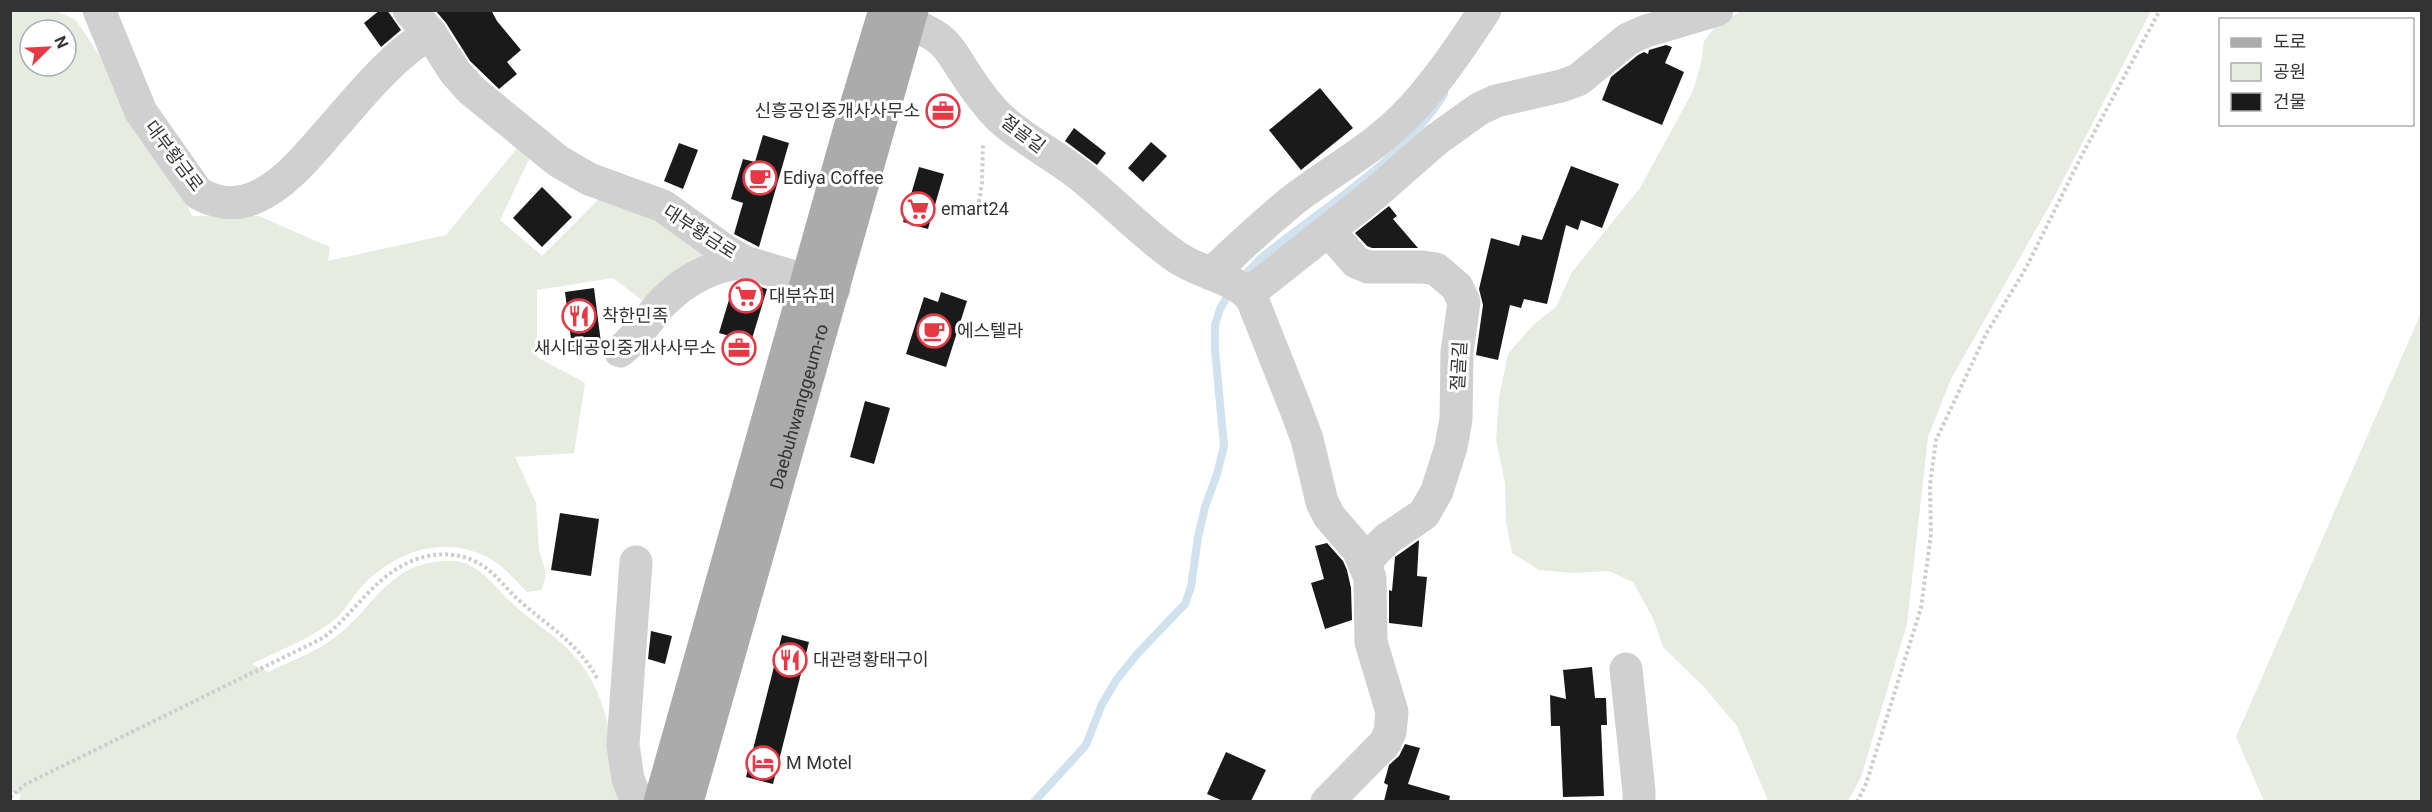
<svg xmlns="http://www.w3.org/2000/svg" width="2432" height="812" font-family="Roboto,'Noto Sans KR',sans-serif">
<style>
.green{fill:#e6ecdf;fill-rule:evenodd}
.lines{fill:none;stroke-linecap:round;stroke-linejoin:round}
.stream{stroke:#cfe2ee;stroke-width:8}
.building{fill:#1a1a1a}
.path{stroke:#cdcdcd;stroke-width:4;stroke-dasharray:3 3;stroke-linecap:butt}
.minor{stroke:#d0d0d0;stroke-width:33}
.major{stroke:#ababab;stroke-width:33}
.labels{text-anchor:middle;stroke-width:6;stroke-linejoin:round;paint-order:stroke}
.poi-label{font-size:18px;fill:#333;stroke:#fff;text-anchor:start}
.street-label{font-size:18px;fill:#333;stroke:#fff}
</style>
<rect width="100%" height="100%" fill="#fff"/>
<!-- green -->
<g class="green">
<polygon points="1743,10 2151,11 2052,201 1951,379 1928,437 1907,624 1861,777 1848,801 1768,801 1737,726 1705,688 1663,647 1653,618 1633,582 1609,571 1572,573 1539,570 1512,553 1506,522 1505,483 1496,440 1499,397 1508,354 1533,325 1556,307 1572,272 1640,188 1693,91 1701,63 1704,41 1717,25"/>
<path d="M 10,11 L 56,11 L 76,20 L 111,73 L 169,167 L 192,216 L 259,216 L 330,247 L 328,261 L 446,235 L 522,142 L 533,151 L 500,220 L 542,256 L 606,192 L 677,222 L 708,260 L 642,300 L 613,278 L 537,290 L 537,357 L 585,383 L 574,453 L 515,457 L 536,503 L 539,550 L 546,573 L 542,590 L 527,592 C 517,582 506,569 494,561 C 450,534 401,548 365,583 C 353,594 346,611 333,621 C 309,639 279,651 252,664 L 268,672 C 294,660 323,649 344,630 C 368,609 384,580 415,567 C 429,562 450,558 464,563 C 485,570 497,590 513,604 C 546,634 574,644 595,687 C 611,722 616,764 626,801 L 19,801 L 21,795 L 10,791 ZM 30,30 L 66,30 L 66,66 L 30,66 Z"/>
<polygon points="2421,313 2421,801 2264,801 2236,737"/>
</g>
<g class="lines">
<!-- stream -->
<g class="stream">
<path d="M 1242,278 L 1261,258 C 1321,209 1404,160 1444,94"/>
<polyline points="1034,802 1086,745 1102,704 1117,679 1138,653 1185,604 1191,587 1198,537 1205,507 1217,474 1224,446 1215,350 1215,325 1220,309 1230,292"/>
</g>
</g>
<!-- building -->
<g class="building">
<polygon points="380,10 387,10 401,30 381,47 364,23"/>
<polygon points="435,10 491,10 497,21 521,50 507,62 517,74 499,89 470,61 446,23"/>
<polygon points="1666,45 1672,47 1665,63 1684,72 1662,125 1602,100 1611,77 1638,55 1644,52 1648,54 1649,50"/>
<polygon points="1320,88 1353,128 1301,170 1269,130"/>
<polygon points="1074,128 1106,153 1097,165 1065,141"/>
<polygon points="763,135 789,143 759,247 734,234 743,203 731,199 743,159 755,162"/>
<polygon points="1151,142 1167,156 1143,182 1128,168"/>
<polygon points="679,143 698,150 683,189 664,181"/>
<polygon points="1571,166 1619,184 1602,228 1581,220 1578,230 1566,225 1547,304 1524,299 1521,308 1510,305 1498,360 1476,355 1483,305 1479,289 1491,238 1519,246 1522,235 1542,240"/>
<polygon points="919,167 944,174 928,229 903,222"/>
<polygon points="542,187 572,217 542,247 513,218"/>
<polygon points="1389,206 1397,216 1393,219 1418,248 1372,248 1367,246 1355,233"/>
<polygon points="742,281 767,289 751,342 719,333 734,283"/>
<polygon points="594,288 601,343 572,347 565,292"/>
<polygon points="941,292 967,301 946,367 906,354 924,297 938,302"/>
<polygon points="865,401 890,408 874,464 850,457"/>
<polygon points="560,513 599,519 591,576 551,570"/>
<polygon points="1419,540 1417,576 1427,577 1422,627 1389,623 1389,590 1392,591 1395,557"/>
<polygon points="1327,543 1343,561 1347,570 1351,588 1352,620 1325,629 1311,583 1324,579 1315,546"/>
<polygon points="651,631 672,636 665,664 648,659"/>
<polygon points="782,635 809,642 773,784 746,777"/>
<polygon points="1592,667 1595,698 1606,698 1607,725 1601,725 1604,796 1563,797 1560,726 1551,726 1550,695 1566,699 1563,670"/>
<polygon points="1405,744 1420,748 1408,784 1450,796 1449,801 1384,801 1388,785 1384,783 1389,765 1399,756"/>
<polygon points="1226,752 1266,770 1251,801 1223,801 1207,794"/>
</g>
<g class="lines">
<!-- path -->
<g class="path">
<polyline points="978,208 982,183 983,143"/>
<path d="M 10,797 L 26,784 L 323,638 C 350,617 371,583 400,567 C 426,551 461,549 486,568 C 499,578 509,592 522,603 C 552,629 579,644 598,680"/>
<polyline points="1857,802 1866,784 1921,608 1931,534 1930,485 1936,440 1986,334 2026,268 2082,155 2160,10"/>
</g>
<!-- minor -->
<g class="minor">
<path d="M 99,10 L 141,112 L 198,193 C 215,203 235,206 254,198 C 283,186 306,158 326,135 C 358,99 388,59 430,33"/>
<polyline points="409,10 430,33 455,72 471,90 558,161 589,179 663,206 724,250 745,262 834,289"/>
<path d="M 884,16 C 903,21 921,26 938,38 C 949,46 956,59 963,70 C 974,87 985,103 999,117 C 1023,139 1051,153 1077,173 C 1112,200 1141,233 1178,258 C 1202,274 1233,276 1252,299 L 1295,407 L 1307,439 L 1322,502 L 1329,516 L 1359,551 L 1370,578 L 1371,642 L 1392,712 L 1390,732 L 1385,743 L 1327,802"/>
<polyline points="1329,231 1356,262 1368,267 1422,267 1436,269 1457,287 1464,302 1457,352 1456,419 1451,447 1437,491 1424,514 1387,539 1373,553 1366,564"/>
<path d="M 1211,274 C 1237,249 1264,224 1292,201 C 1328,173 1370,151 1402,119 C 1432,90 1462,45 1485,10"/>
<polyline points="1248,294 1373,195 1437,139 1479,109 1496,101 1561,86 1578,80 1628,39 1646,31 1717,10"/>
<path d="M 620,351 C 638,337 648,318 663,302 C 686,279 713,265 745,262"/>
<polyline points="636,562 623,745 628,779 634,794 645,802"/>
<polyline points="1626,669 1639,791 1639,802"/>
</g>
<!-- major -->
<g class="major">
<polyline points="660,802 857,103 885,10"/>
<path id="s1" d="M 687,802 L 912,10"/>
</g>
</g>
<!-- icons -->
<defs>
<symbol id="office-ring" viewBox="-11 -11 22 22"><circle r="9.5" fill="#fff" stroke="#e63946" stroke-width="1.5"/><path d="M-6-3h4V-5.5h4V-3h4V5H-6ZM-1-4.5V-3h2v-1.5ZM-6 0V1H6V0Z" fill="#e63946"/></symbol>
<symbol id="cafe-ring" viewBox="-11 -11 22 22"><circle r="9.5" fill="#fff" stroke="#e63946" stroke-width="1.5"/><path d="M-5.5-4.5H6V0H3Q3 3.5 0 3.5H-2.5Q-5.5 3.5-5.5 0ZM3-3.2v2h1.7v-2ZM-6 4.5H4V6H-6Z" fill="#e63946"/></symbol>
<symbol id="supermarket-ring" viewBox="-11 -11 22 22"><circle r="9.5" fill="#fff" stroke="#e63946" stroke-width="1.5"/><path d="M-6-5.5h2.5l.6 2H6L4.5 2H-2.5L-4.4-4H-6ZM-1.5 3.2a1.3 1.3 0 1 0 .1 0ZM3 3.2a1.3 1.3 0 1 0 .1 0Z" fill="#e63946"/></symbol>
<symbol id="restaurant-ring" viewBox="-11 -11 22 22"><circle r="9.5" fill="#fff" stroke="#e63946" stroke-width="1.5"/><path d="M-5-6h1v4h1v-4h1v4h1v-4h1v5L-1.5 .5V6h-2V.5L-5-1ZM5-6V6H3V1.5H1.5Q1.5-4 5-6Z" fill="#e63946"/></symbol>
<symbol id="hotel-ring" viewBox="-11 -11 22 22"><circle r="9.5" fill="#fff" stroke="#e63946" stroke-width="1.5"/><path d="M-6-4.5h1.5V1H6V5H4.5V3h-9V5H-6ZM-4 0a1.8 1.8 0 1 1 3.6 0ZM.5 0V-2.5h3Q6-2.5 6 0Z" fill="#e63946"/></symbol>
</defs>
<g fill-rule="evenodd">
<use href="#office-ring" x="924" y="92" width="38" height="38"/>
<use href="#cafe-ring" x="741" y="159" width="38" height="38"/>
<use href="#supermarket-ring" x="899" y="190" width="38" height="38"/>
<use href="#supermarket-ring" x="727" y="277" width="38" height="38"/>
<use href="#restaurant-ring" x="560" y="297" width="38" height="38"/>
<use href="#cafe-ring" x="915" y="312" width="38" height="38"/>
<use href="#office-ring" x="720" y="329" width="38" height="38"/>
<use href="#restaurant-ring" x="771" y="641" width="38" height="38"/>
<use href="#hotel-ring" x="744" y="744" width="38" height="38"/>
</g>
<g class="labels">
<!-- poi labels -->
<g class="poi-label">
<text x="920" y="117" text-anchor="end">신흥공인중개사사무소</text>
<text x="783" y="184">Ediya Coffee</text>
<text x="941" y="215">emart24</text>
<text x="769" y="302">대부슈퍼</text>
<text x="602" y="322">착한민족</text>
<text x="957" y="337">에스텔라</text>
<text x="716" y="354" text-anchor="end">새시대공인중개사사무소</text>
<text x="813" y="666">대관령황태구이</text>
<text x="786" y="769">M Motel</text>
</g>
<!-- street labels -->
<g class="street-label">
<text transform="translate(1023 134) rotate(37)" y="6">절골길</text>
<text transform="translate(174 156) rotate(53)" y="6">대부황금로</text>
<text transform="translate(700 232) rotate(33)" y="6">대부황금로</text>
<text transform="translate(1459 366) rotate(-87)" y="6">절골길</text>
<text dy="6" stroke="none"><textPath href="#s1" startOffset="411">Daebuhwanggeum-ro</textPath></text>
</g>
</g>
<!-- border -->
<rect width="2432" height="812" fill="none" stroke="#333333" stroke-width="24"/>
<!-- legend -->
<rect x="2219" y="18" width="195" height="108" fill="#ffffff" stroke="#adadad" stroke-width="1.5"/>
<rect x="2231" y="38" width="30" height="9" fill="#ababab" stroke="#adadad" stroke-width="1.5"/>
<text x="2273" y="48" font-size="18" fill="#333333">도로</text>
<rect x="2231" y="63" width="30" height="18" fill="#e6ecdf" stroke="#adadad" stroke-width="1.5"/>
<text x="2273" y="78" font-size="18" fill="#333333">공원</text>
<rect x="2231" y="93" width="30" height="18" fill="#1a1a1a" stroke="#adadad" stroke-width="1.5"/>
<text x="2273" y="108" font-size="18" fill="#333333">건물</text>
<!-- north arrow -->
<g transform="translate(48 48) rotate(66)"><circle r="28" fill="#ffffff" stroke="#adadad" stroke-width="1.5"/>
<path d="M0-4.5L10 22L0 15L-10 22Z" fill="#e63946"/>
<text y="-9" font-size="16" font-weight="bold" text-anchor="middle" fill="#333333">N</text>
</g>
</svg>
